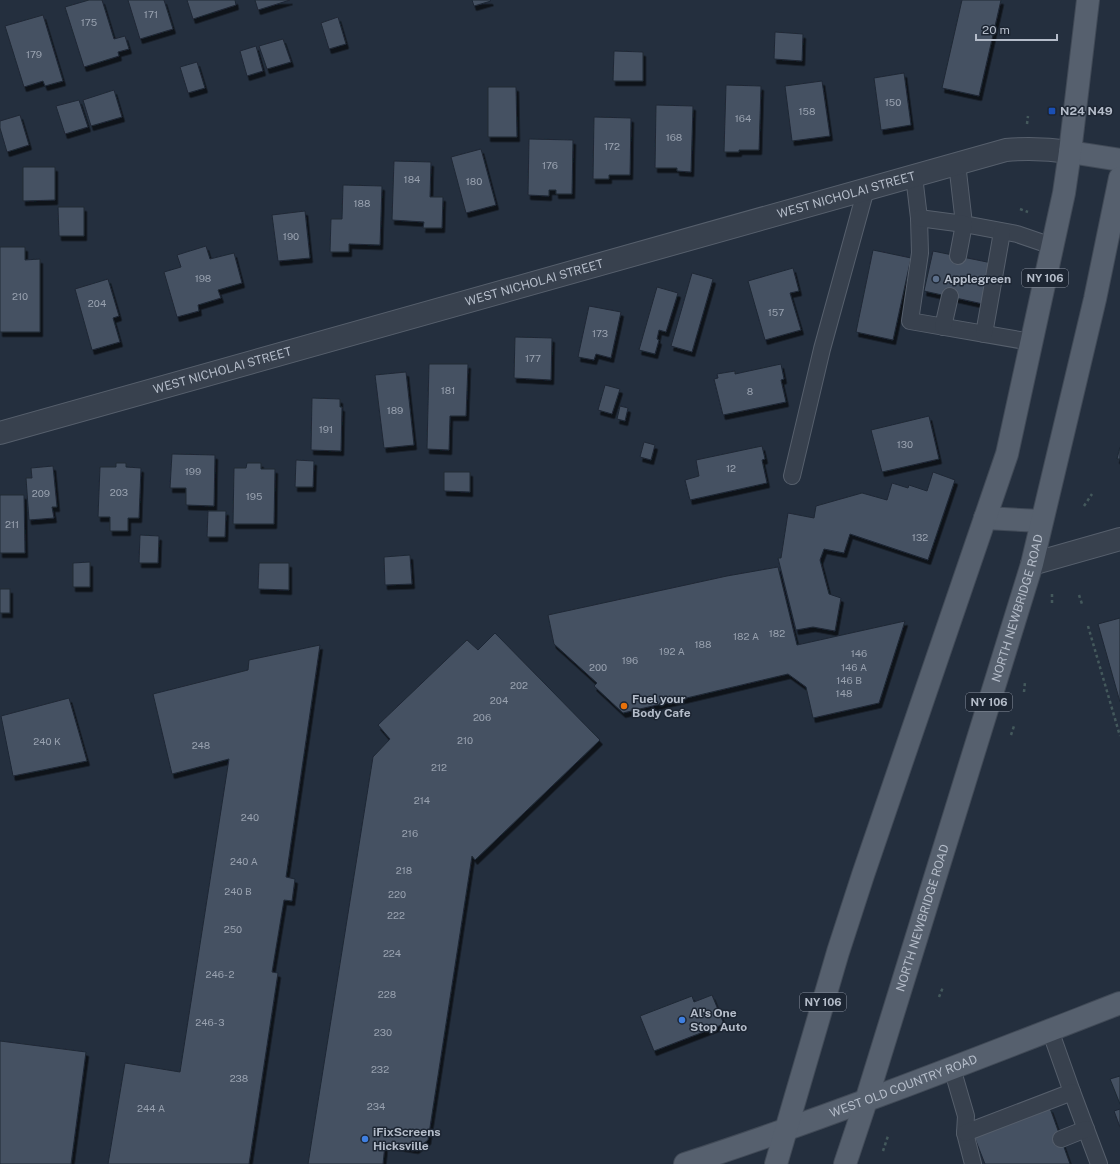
<svg xmlns="http://www.w3.org/2000/svg" width="1120" height="1164" font-family="'Public Sans',sans-serif">
<style>
.building{fill:#455162;stroke:#1f2835;filter:url(#shadow)}
.lines{fill:none;stroke-linecap:round;stroke-linejoin:round}
.lane-casing{stroke:#565f6c;stroke-width:18}
.street-casing{stroke:#565f6c;stroke-width:24}
.primary-casing{stroke:#414a57;stroke-width:24}
.path{stroke:#44595c;stroke-width:2.5;stroke-dasharray:3 3;stroke-linecap:butt}
.lane{stroke:#38414e;stroke-width:16}
.street{stroke:#38414e;stroke-width:22}
.primary{stroke:#56606e;stroke-width:22}
.transit-dot{fill:#1a4fb4;stroke:#1d2633;stroke-width:1.5}
.service-dot{fill:#5c6f8a;stroke:#1d2633;stroke-width:1.5}
.food-dot{fill:#e8710a;stroke:#1d2633;stroke-width:1.5}
.shop-dot{fill:#3f7fe0;stroke:#1d2633;stroke-width:1.5}
.labels{text-anchor:middle;stroke-width:3;stroke-linejoin:round;paint-order:stroke}
.number-label{font-size:10px;fill:#98a1af}
.shield{fill:#1d2633;stroke:#878f9c;stroke-width:1}
.shield-label{font-size:11px;font-weight:bold;fill:#b4bcc9}
.poi-label{font-size:12px;font-weight:bold;fill:#b4bcc9;stroke:#1d2633;text-anchor:start}
.street-label{font-size:12px;fill:#b4bcc9;stroke:#1d2633}
</style>
<defs>
<filter id="shadow"><feDropShadow dx="2.5" dy="4.5" stdDeviation="0" flood-color="#0009"/></filter>
</defs>
<rect width="100%" height="100%" fill="#242f3e"/>
<!-- building -->
<g class="building">
<polygon points="89,0 102,0 114,39 125,36 129,49 118,52 119,56 84,67 65,7"/>
<polygon points="128,0 164,0 173,29 140,39"/>
<polygon points="187,0 235,0 236,5 193,19"/>
<polygon points="255,0 290,0 258,10"/>
<polygon points="472,0 490,0 491,1 474,6"/>
<polygon points="962,0 1001,0 979,96 942,88"/>
<polygon points="43,15 63,81 45,86 43,81 24,87 5,26"/>
<polygon points="338,17 346,44 329,49 321,23"/>
<polygon points="775,32 803,34 802,61 774,59"/>
<polygon points="283,39 291,62 267,69 259,46"/>
<polygon points="256,46 263,71 247,76 240,51"/>
<polygon points="614,51 643,52 643,81 613,81"/>
<polygon points="197,62 205,88 188,93 180,67"/>
<polygon points="904,73 911,125 881,130 874,78"/>
<polygon points="822,81 830,136 792,141 785,86"/>
<polygon points="726,85 761,86 759,150 739,150 739,152 724,152"/>
<polygon points="488,87 516,87 517,137 488,137"/>
<polygon points="114,90 122,117 91,126 83,100"/>
<polygon points="79,100 88,127 65,134 56,106"/>
<polygon points="656,105 693,106 691,172 677,171 677,168 655,168"/>
<polygon points="20,115 29,145 7,152 0,128 0,121"/>
<polygon points="594,117 631,118 630,175 609,175 609,179 593,179"/>
<polygon points="529,139 573,140 572,194 556,194 556,190 549,190 549,196 528,195"/>
<polygon points="481,149 496,205 466,213 451,157"/>
<polygon points="394,161 431,162 430,197 443,197 442,228 423,228 424,222 392,220"/>
<polygon points="23,167 55,167 55,200 23,201"/>
<polygon points="343,185 382,186 380,245 349,244 349,252 330,252 331,219 342,219"/>
<polygon points="58,207 84,207 84,236 59,236"/>
<polygon points="305,211 310,258 278,261 272,215"/>
<polygon points="206,246 210,259 234,253 242,283 218,290 221,298 198,305 199,311 177,317 164,272 181,267 177,255"/>
<polygon points="0,247 25,247 25,260 40,259 40,332 0,332"/>
<polygon points="873,250 911,258 893,340 856,332"/>
<polygon points="933,251 992,263 983,304 924,291"/>
<polygon points="793,268 799,291 790,293 801,330 765,340 748,281"/>
<polygon points="692,273 713,279 692,352 671,346"/>
<polygon points="108,279 119,316 113,318 120,342 92,350 75,289"/>
<polygon points="657,287 678,293 666,332 659,330 657,339 659,340 655,354 639,350"/>
<polygon points="589,306 621,312 611,358 596,354 594,360 578,357"/>
<polygon points="515,337 552,338 551,380 514,378"/>
<polygon points="429,364 468,364 466,416 450,416 449,450 427,449"/>
<polygon points="781,364 784,379 781,380 786,402 723,415 714,379 718,378 717,374 735,371 735,374"/>
<polygon points="406,372 414,445 384,448 375,375"/>
<polygon points="605,385 620,389 612,414 598,410"/>
<polygon points="312,398 340,399 340,407 342,407 341,451 311,450"/>
<polygon points="620,406 628,408 625,421 617,419"/>
<polygon points="929,416 939,459 882,472 871,430"/>
<polygon points="644,442 655,445 651,460 640,457"/>
<polygon points="762,446 765,459 762,460 767,483 690,500 685,480 699,476 696,460"/>
<polygon points="1120,447 1120,459 1117,459"/>
<polygon points="172,454 215,455 214,506 186,505 186,488 170,488"/>
<polygon points="296,460 314,461 313,487 295,487"/>
<polygon points="116,463 126,463 126,467 141,468 139,518 128,518 128,531 110,531 110,517 98,517 100,467 116,467"/>
<polygon points="247,463 261,463 261,469 275,469 274,524 233,524 234,468 246,468"/>
<polygon points="53,466 57,507 52,507 54,518 29,520 26,478 32,478 31,468"/>
<polygon points="444,472 470,472 470,492 444,491"/>
<polygon points="933,472 955,480 928,560 850,534 844,553 824,549 820,560 829,594 841,598 835,631 813,627 796,630 778,558 781,558 788,513 814,518 816,506 862,493 887,500 892,483 908,488 909,485 927,491"/>
<polygon points="0,495 24,495 25,553 0,553"/>
<polygon points="208,511 226,511 225,537 207,537"/>
<polygon points="140,535 159,536 158,563 139,563"/>
<polygon points="410,555 412,584 385,585 384,557"/>
<polygon points="90,562 90,587 73,587 73,563"/>
<polygon points="259,563 289,563 289,590 258,589"/>
<polygon points="778,567 797,645 905,621 879,703 813,718 806,687 788,674 623,713 594,686 597,683 554,644 548,615 727,576"/>
<rect x="0" y="589" width="10" height="24"/>
<polygon points="1120,618 1120,702 1098,624"/>
<polygon points="495,633 600,740 475,860 472,856 428,1140 416,1149 385,1144 383,1164 308,1164 373,757 390,739 378,725 467,640 478,650"/>
<polygon points="320,645 286,877 295,879 292,901 284,900 272,972 278,973 249,1164 108,1164 125,1063 180,1072 229,759 172,774 153,694 248,670 249,660"/>
<polygon points="69,698 87,761 13,776 1,716"/>
<polygon points="712,995 724,1024 654,1051 640,1016 692,996 694,1002"/>
<polygon points="0,1041 86,1052 71,1164 0,1164"/>
<polygon points="1120,1076 1120,1104 1110,1079"/>
<polygon points="1050,1108 1070,1164 985,1164 974,1136"/>
<polygon points="1120,1109 1120,1127 1114,1111"/>
</g>
<g class="lines">
<defs>
<g id="lane">
<polyline points="957,163 964,224 1017,234 1052,246"/>
<polyline points="914,176 919,218 920,253 910,321 1031,342"/>
<polyline points="919,218 964,224 958,256"/>
<polyline points="943,327 950,296"/>
<polyline points="984,334 1002,232"/>
<polyline points="792,476 822,349 866,189"/>
<polyline points="1050,1030 1072,1092"/>
<polyline points="952,1068 966,1116 965,1133 973,1164"/>
<polyline points="965,1133 1072,1092 1099,1164"/>
<polyline points="1061,1139 1086,1129"/>
</g>
<g id="street">
<path id="s1" d="M 0,433 L 1006,150 C 1028,148 1049,149 1070,152"/>
<polyline points="1032,564 1120,539"/>
</g>
<g id="primary">
<polyline points="1070,152 1120,160"/>
<polyline points="985,518 1041,521"/>
<path id="s2" d="M 685,1164 C 832,1116 976,1059 1120,1003"/>
<polyline points="776,1164 838,952 863,875 1007,454 1064,193 1070,152 1088,0"/>
<path id="s3" d="M 845,1164 L 866,1101 L 1032,564 L 1095,299 L 1120,178"/>
</g>
</defs>
<!-- lane casing -->
<use href="#lane" class="lane-casing"/>
<!-- street casing -->
<use href="#street" class="street-casing"/>
<!-- primary casing -->
<use href="#primary" class="primary-casing"/>
<!-- path -->
<g class="path">
<polyline points="1027,124 1028,116"/>
<polyline points="1020,209 1028,212"/>
<polyline points="1084,506 1092,494"/>
<polyline points="1052,594 1052,603"/>
<polyline points="1079,595 1082,604"/>
<polyline points="1088,626 1120,736"/>
<polyline points="1024,692 1025,682"/>
<polyline points="1011,735 1014,726"/>
<polyline points="939,997 943,987"/>
<polyline points="883,1151 888,1136"/>
</g>
<!-- lane -->
<use href="#lane" class="lane"/>
<!-- street -->
<use href="#street" class="street"/>
<!-- primary -->
<use href="#primary" class="primary"/>
</g>
<!-- markers -->
<rect class="transit-dot" x="1048" y="107" width="8" height="8" rx="2"/>
<circle class="service-dot" cx="936" cy="279" r="4"/>
<circle class="food-dot" cx="624" cy="706" r="4"/>
<g class="shop-dot">
<circle cx="682" cy="1020" r="4"/>
<circle cx="365" cy="1139" r="4"/>
</g>
<g class="labels">
<!-- number labels -->
<g class="number-label">
<text x="151" y="18">171</text>
<text x="89" y="26">175</text>
<text x="34" y="58">179</text>
<text x="893" y="106">150</text>
<text x="807" y="115">158</text>
<text x="743" y="122">164</text>
<text x="674" y="141">168</text>
<text x="612" y="150">172</text>
<text x="550" y="169">176</text>
<text x="412" y="183">184</text>
<text x="474" y="185">180</text>
<text x="362" y="207">188</text>
<text x="291" y="240">190</text>
<text x="203" y="282">198</text>
<text x="20" y="300">210</text>
<text x="97" y="307">204</text>
<text x="776" y="316">157</text>
<text x="600" y="337">173</text>
<text x="533" y="362">177</text>
<text x="448" y="394">181</text>
<text x="750" y="395">8</text>
<text x="395" y="414">189</text>
<text x="326" y="433">191</text>
<text x="905" y="448">130</text>
<text x="731" y="472">12</text>
<text x="193" y="475">199</text>
<text x="119" y="496">203</text>
<text x="41" y="497">209</text>
<text x="254" y="500">195</text>
<text x="12" y="528">211</text>
<text x="920" y="541">132</text>
<text x="777" y="637">182</text>
<text x="746" y="640">182 A</text>
<text x="703" y="648">188</text>
<text x="672" y="655">192 A</text>
<text x="859" y="657">146</text>
<text x="630" y="664">196</text>
<text x="598" y="671">200</text>
<text x="854" y="671">146 A</text>
<text x="849" y="684">146 B</text>
<text x="519" y="689">202</text>
<text x="844" y="697">148</text>
<text x="499" y="704">204</text>
<text x="482" y="721">206</text>
<text x="465" y="744">210</text>
<text x="47" y="745">240 K</text>
<text x="201" y="749">248</text>
<text x="439" y="771">212</text>
<text x="422" y="804">214</text>
<text x="250" y="821">240</text>
<text x="410" y="837">216</text>
<text x="244" y="865">240 A</text>
<text x="404" y="874">218</text>
<text x="238" y="895">240 B</text>
<text x="397" y="898">220</text>
<text x="396" y="919">222</text>
<text x="233" y="933">250</text>
<text x="392" y="957">224</text>
<text x="220" y="978">246- 2</text>
<text x="387" y="998">228</text>
<text x="210" y="1026">246- 3</text>
<text x="383" y="1036">230</text>
<text x="380" y="1073">232</text>
<text x="239" y="1082">238</text>
<text x="376" y="1110">234</text>
<text x="151" y="1112">244 A</text>
</g>
<!-- shield labels -->
<g class="shield">
<rect x="1022" y="269" width="46" height="18" rx="3"/>
<rect x="966" y="693" width="46" height="18" rx="3"/>
<rect x="800" y="993" width="46" height="18" rx="3"/>
</g>
<g class="shield-label">
<text x="1045" y="282">NY 106</text>
<text x="989" y="706">NY 106</text>
<text x="823" y="1006">NY 106</text>
</g>
<!-- poi labels -->
<g class="poi-label">
<text x="1060" y="115">N24 N49</text>
<text x="944" y="283">Applegreen</text>
<text x="632" y="703">Fuel your<tspan x="632" dy="14">Body Cafe</tspan></text>
<text x="690" y="1017">Al's One<tspan x="690" dy="14">Stop Auto</tspan></text>
<text x="373" y="1136">iFixScreens<tspan x="373" dy="14">Hicksville</tspan></text>
</g>
<!-- street labels -->
<g class="street-label">
<text dy="4" stroke="none"><textPath href="#s1" startOffset="879">WEST NICHOLAI STREET</textPath></text>
<text dy="4" stroke="none"><textPath href="#s1" startOffset="555">WEST NICHOLAI STREET</textPath></text>
<text dy="4" stroke="none"><textPath href="#s1" startOffset="231">WEST NICHOLAI STREET</textPath></text>
<text dy="4" stroke="none"><textPath href="#s3" startOffset="582">NORTH NEWBRIDGE ROAD</textPath></text>
<text dy="4" stroke="none"><textPath href="#s3" startOffset="258">NORTH NEWBRIDGE ROAD</textPath></text>
<text dy="4" stroke="none"><textPath href="#s2" startOffset="232">WEST OLD COUNTRY ROAD</textPath></text>
</g>
</g>
<!-- scale -->
<path d="M976 34v6h81v-6" fill="none" stroke="#b4bcc9" stroke-width="2"/>
<text x="982" y="34" font-size="12" fill="#b4bcc9" stroke="#1d2633" stroke-width="3" paint-order="stroke">20 m</text>
</svg>
